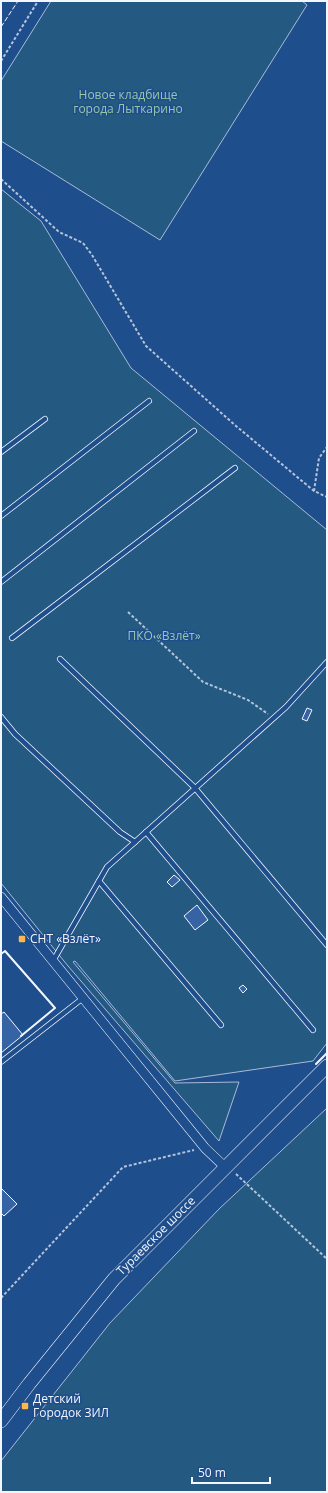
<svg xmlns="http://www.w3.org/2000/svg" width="328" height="1493" font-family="'Open Sans',sans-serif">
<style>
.green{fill:#245a82;stroke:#a8bbd7}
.building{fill:#3563a3;stroke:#f2f6ff}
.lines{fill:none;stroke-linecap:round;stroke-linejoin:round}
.service-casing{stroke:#f2f6ff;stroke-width:6}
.minor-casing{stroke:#f2f6ff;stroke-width:10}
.secondary-casing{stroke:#f2f6ff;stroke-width:14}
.path{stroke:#b3c4dc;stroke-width:2;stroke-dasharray:3 2;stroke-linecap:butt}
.service{stroke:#1f4e8c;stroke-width:4.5}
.minor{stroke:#1f4e8c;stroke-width:9}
.secondary{stroke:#1f4e8c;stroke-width:13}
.fence{stroke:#f2f6ff;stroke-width:1;stroke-dasharray:5 2;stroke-linecap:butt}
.wall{stroke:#f2f6ff;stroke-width:2}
.poi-dot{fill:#ffb74d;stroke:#1f4e8c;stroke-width:1.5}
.labels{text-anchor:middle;stroke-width:3;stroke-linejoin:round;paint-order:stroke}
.park-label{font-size:12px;fill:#97c8a6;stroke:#1f4e8c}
.poi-label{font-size:12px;fill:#f2f6ff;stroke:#1f4e8c;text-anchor:start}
.street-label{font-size:12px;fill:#f2f6ff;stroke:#1f4e8c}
</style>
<rect width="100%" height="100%" fill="#1f4e8c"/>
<!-- green -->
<g class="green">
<polygon points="51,1 302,1 307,5 160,240 1,141 1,81"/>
<polygon points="1,189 41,221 131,368 327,530 327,1043 313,1061 175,1081 75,961 73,962 175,1083 239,1082 219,1141 68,966 1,883"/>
<polygon points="327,1108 327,1492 1,1492 1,1461 110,1323 219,1209"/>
</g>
<!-- building -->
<g class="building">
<polygon points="307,708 312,710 307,721 302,719"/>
<polygon points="174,875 180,880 172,887 167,882"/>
<polygon points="197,905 208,920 195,930 184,916"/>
<polygon points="243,985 247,989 243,993 239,988"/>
<polygon points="4,1012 23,1035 1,1053 1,1014"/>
<polygon points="1,1188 17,1204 4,1216 1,1213"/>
</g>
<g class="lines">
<defs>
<g id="service">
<polyline points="1,452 45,419"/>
<polyline points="1,516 149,401"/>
<polyline points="1,582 194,431"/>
<polyline points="12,638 235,468"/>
<polyline points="60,659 195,788 327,945"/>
<polyline points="1,717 15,734 120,832 135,842"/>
<polyline points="146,832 313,1030"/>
<polyline points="99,881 221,1025"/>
<polyline points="53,961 107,867 286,707 327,662"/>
<polyline points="1,1062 83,998"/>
</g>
<polyline id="minor" points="1,897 205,1148 225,1167"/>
<polyline id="secondary" points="1,1421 29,1384 114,1279 327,1066"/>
</defs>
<!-- service casing -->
<use href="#service" class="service-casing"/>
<!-- minor casing -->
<use href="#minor" class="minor-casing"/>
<!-- secondary casing -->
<use href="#secondary" class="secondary-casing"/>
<!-- path -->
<g class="path">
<polyline points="1,61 38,1"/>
<polyline points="1,179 59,232 83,243 92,255 146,346 236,426 314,491 327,497"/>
<polyline points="314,491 319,458 327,447"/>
<polyline points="128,612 203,682 248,700 268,714"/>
<polyline points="236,1174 327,1259"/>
<polyline points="1,1298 123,1167 194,1150"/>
</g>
<!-- service -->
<use href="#service" class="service"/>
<!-- minor -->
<use href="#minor" class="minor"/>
<!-- secondary -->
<use href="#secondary" class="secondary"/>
<!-- fence -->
<polyline class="fence" points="1,27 18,1"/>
<!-- wall -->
<g class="wall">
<polyline points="1,954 5,951 55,1008 21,1036"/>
<polyline points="316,1064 327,1053"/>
</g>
</g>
<!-- markers -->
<g class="poi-dot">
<rect x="18" y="935" width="8" height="8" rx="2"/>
<rect x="21" y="1402" width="8" height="8" rx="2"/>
</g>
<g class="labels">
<!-- park labels -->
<g class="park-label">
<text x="128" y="99">Новое кладбище<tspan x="128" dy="14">города Лыткарино</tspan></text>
<text x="164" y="640">ПКО «Взлёт»</text>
</g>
<!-- poi labels -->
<g class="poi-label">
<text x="30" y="943">СНТ «Взлёт»</text>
<text x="33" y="1403">Детский<tspan x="33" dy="14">Городок ЗИЛ</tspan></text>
</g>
<!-- street labels -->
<g class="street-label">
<text transform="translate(156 1236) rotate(-45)" y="4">Тураевское шоссе</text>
</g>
</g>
<!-- border -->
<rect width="328" height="1493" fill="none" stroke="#f2f6ff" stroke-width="4"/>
<!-- scale -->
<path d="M192 1477v6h78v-6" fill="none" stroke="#f2f6ff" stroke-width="2"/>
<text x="198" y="1477" font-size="12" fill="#f2f6ff" stroke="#1f4e8c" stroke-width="3" paint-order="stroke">50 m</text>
</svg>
